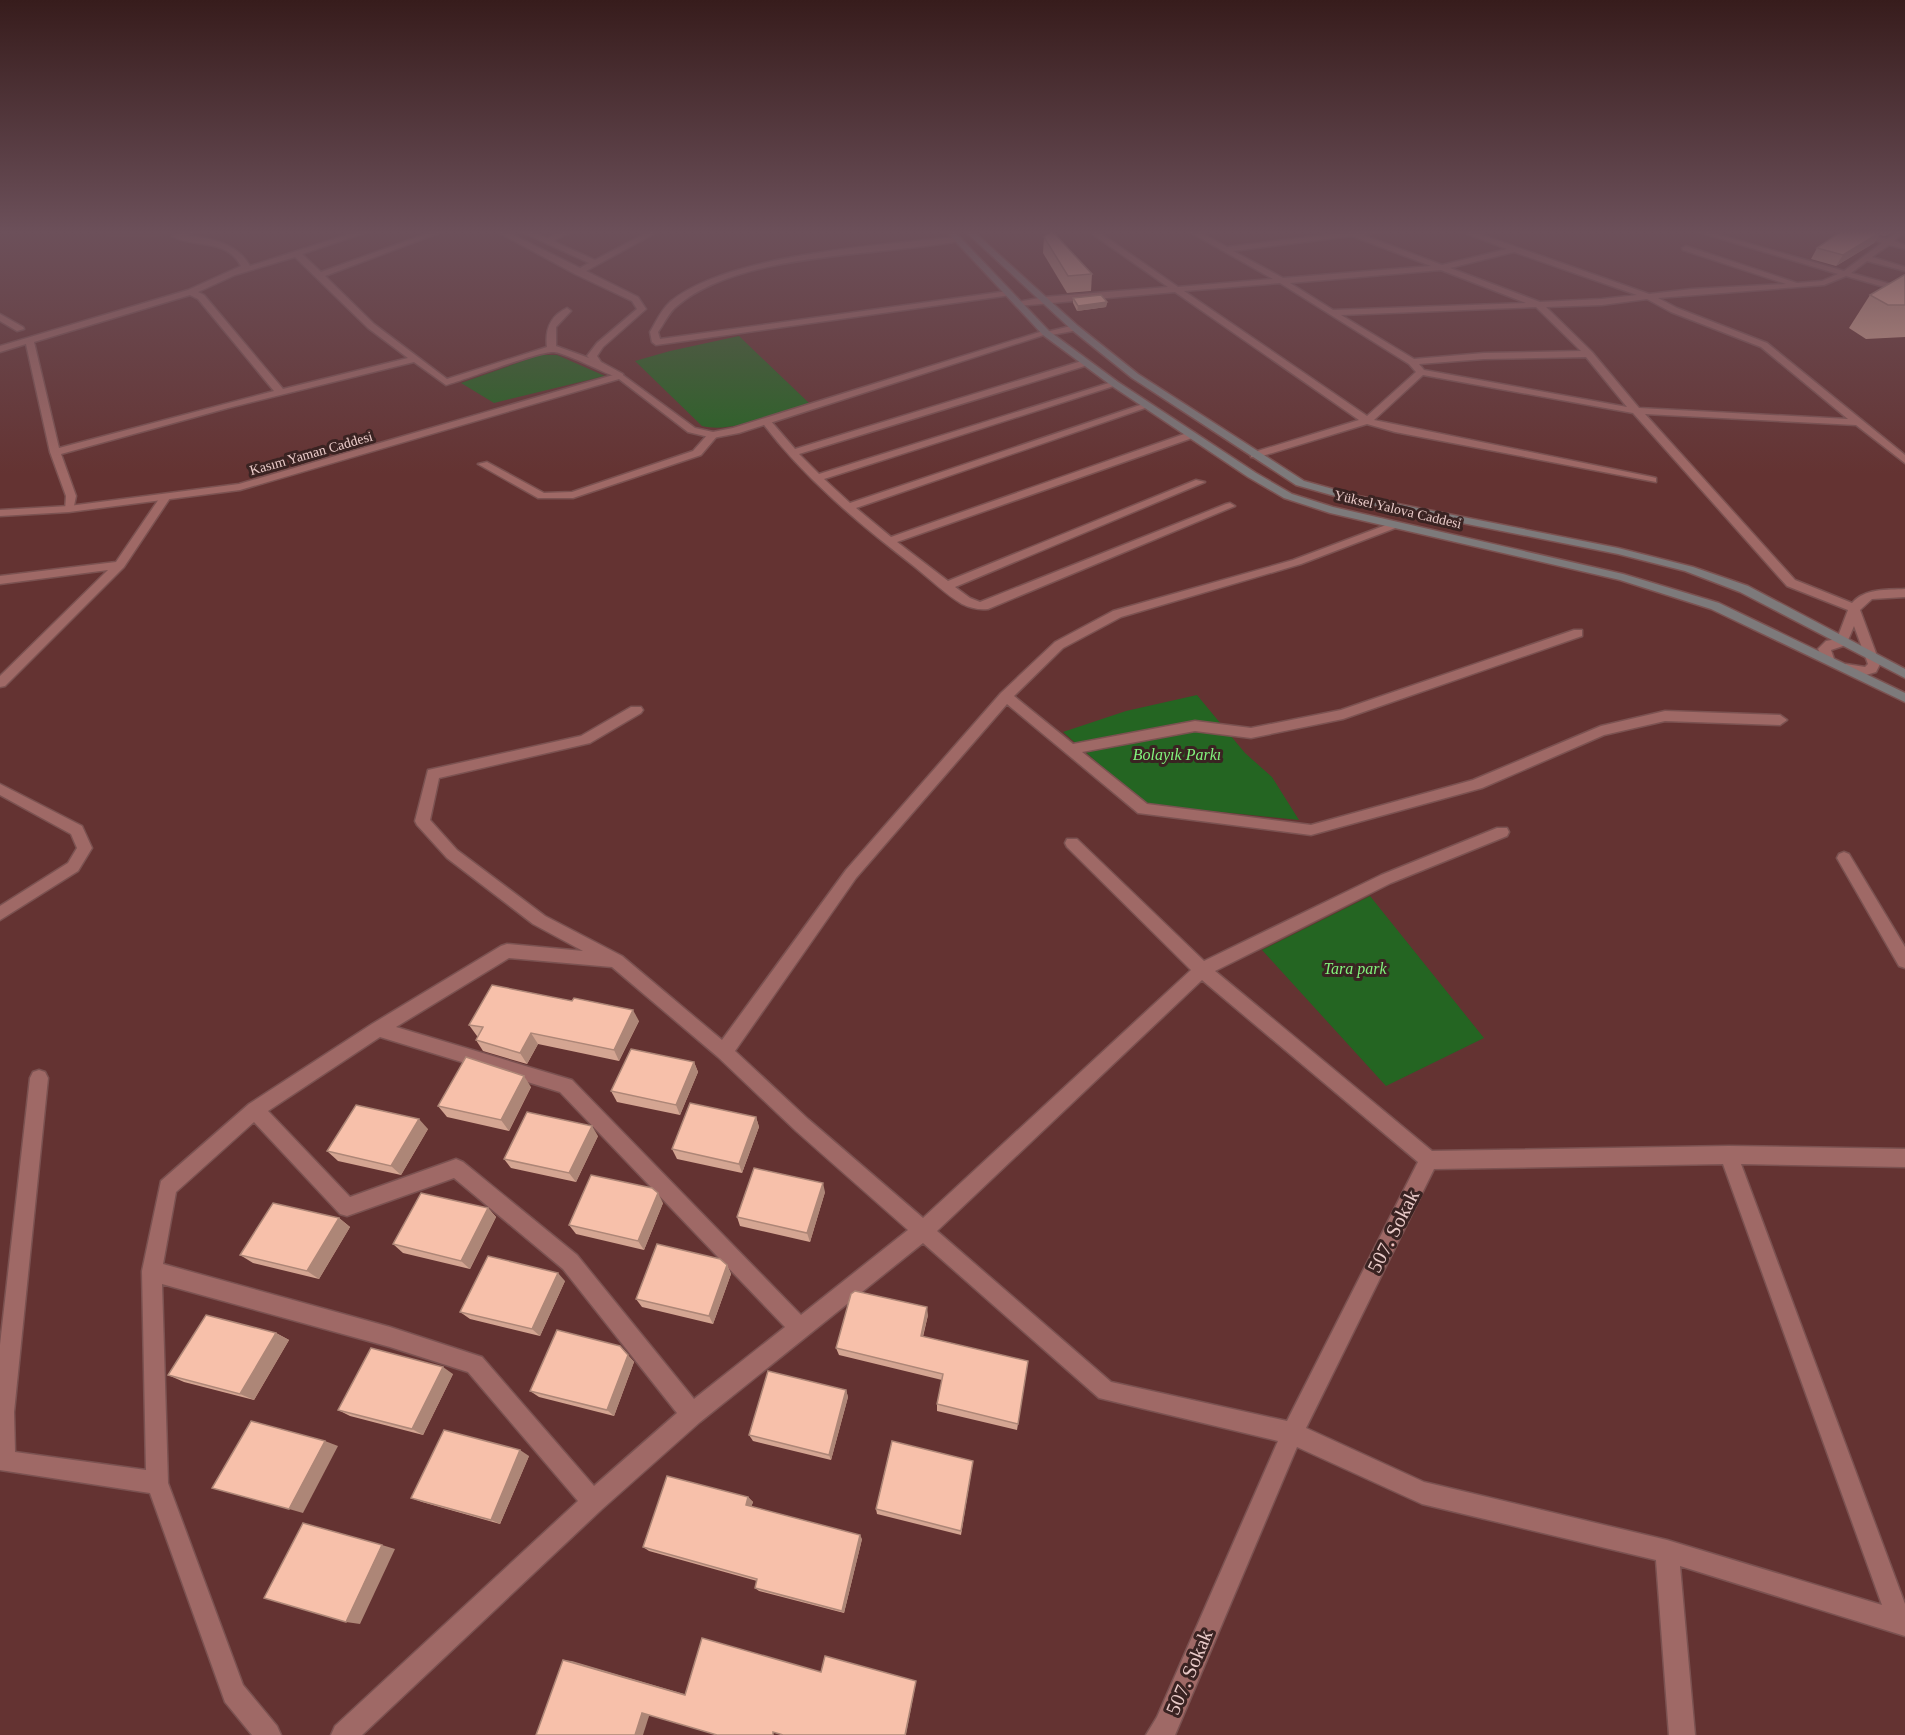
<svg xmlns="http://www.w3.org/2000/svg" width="1905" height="1735" font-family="Georgia,serif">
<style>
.built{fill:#733a38}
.green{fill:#246522}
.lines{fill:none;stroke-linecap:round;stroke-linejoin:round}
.minor-casing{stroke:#7b5251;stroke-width:3}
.tertiary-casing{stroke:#7b5251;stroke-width:3}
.secondary-casing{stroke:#7b5251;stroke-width:3}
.minor{fill:#9f6966;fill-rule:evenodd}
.tertiary{fill:#9f6966;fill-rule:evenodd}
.secondary{fill:#7d7a7b;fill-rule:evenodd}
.wall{fill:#d4a592}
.shaded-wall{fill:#ad8677}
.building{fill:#f7c0aa;stroke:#ad8677;stroke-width:1.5}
.labels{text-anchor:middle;stroke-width:6;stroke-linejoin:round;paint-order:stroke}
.far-street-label{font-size:14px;fill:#eacbc9;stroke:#3a2322}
.park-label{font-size:16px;font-style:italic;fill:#82f37c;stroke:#3a2322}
.near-street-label{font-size:20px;fill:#eacbc9;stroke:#3a2322}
</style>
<rect width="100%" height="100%" fill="#643332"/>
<!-- built -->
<polygon class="built" points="99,231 188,231 149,238 109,237"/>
<!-- green -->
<g class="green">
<path d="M 739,336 L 809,403 C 779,412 733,434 702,426 L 635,361 L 670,351 Z"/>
<polygon points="540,355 557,355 605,376 494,403 461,383"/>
<polygon points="1197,695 1245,753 1272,777 1299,820 1144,804 1063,732 1126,711"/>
<polygon points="1370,896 1484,1038 1386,1086 1262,950"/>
</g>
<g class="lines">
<defs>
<g id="minor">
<path d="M 188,231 L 200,231 L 187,235 C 212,239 237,243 250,266 L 359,231 L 370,231 L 302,254 L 321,272 L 434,231 L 444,231 L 325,276 L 374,324 L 447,379 L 547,347 C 545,329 550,316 567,308 L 571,311 L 556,327 L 556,346 L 589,358 L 587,356 L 597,343 L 637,309 L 632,301 L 575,274 L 496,231 L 505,231 L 580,268 L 589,263 L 520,231 L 530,231 L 547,238 L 563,231 L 573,231 L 553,241 L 595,260 L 650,231 L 659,231 L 586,271 L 638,297 L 646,309 L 603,347 L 597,356 L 601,362 L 623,374 L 623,378 C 613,379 571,354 554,352 C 541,350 465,380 446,385 L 414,362 L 228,408 L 61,454 L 76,496 L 73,511 L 65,511 L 66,496 L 50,452 L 26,344 L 0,352 L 0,346 L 188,290 L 241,266 C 225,237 195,249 172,236 ZM 295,257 L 368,328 L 408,358 L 283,389 L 204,295 L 198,292 L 235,275 ZM 190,295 L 198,299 L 274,391 L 59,448 L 34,342 Z"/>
<path d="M 1088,231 L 1097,231 L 1178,287 L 1273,279 L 1188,231 L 1197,231 L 1227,247 L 1343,233 L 1341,231 L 1382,231 L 1363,235 L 1442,265 L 1507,249 L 1460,231 L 1471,231 L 1649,294 L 1692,289 L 1786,284 L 1683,250 L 1682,248 L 1686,246 L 1797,283 L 1822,281 L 1838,274 L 1695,231 L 1706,231 L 1844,271 L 1882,243 L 1844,231 L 1856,231 L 1887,239 L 1898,231 L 1905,231 L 1894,241 L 1905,245 L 1905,249 L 1889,245 L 1872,257 L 1905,267 L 1905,271 L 1867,261 L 1851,273 L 1905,288 L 1905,293 L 1846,276 L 1824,285 L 1658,298 L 1677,308 L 1767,343 L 1905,455 L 1905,463 L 1856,425 L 1645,414 L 1795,580 L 1852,603 C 1865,588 1887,590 1905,589 L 1905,597 L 1872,599 L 1860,610 L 1880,664 L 1876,672 L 1866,675 L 1842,671 L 1840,668 L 1846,664 L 1865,667 L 1868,664 L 1854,626 L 1846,645 L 1831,650 L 1834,659 L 1832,662 L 1824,662 L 1818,649 L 1826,641 L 1837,639 L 1848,610 L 1787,586 L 1633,413 L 1423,375 L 1374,420 L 1652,477 L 1656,478 L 1656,482 L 1395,432 L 1367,424 L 1259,457 L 1251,457 L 1251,453 L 1359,420 L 1175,292 L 1018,306 L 1018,302 L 1044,297 L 1168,287 ZM 1352,236 L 1431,266 L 1283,278 L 1233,251 ZM 1514,252 L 1637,295 L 1602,299 L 1540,302 L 1450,268 ZM 1441,270 L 1526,303 L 1333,310 L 1290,283 ZM 1280,283 L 1409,364 L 1416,372 L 1367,416 L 1184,291 ZM 1647,299 L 1671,312 L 1761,347 L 1848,419 L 1639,408 L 1592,352 L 1546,307 L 1602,305 ZM 1536,307 L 1581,351 L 1484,353 L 1414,359 L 1341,315 ZM 1586,357 L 1627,407 L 1424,370 L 1419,364 L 1484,359 Z"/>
<path d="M 957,237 L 960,237 L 960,241 C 880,256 740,252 677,306 C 669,312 664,324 658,332 L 660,339 L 1008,291 L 1011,291 L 1011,295 L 656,345 L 652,342 L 650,332 C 656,322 661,310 670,302 C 728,254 882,245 957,237 Z"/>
<polygon points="0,314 23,327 24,329 17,331 0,321"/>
<polygon points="1075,325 1079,328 1078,330 1046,336 1042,333"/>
<path d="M 1085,360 L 1090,363 L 1088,365 L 799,454 L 819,474 L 1112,382 L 1120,384 L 824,479 L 850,503 L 1143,404 L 1151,406 L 856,508 L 891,537 L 1187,433 L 1195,433 L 1195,437 L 897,542 L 948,581 L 1196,480 L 1205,482 L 955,587 L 970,598 L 980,602 L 1226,504 L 1230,503 L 1235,506 L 988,609 C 979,610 970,608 962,604 C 945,594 930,579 915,567 C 858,523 803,477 761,421 L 769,419 L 795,449 Z"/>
<polygon points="713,432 718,435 701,455 573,498 538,498 478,464 487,462 544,493 572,492 693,451 709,433"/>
<polygon points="165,495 170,498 124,567 5,686 0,687 0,676 108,570 0,584 0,576 116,562 161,496"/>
<path d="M 1394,522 L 1398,523 L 1398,527 L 1301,564 L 1121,617 L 1063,648 L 1014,696 L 1073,744 L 1195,721 L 1251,728 L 1341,710 L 1574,630 L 1582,630 L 1582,636 L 1343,719 L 1251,738 L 1195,731 L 1082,752 L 1147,804 L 1311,825 L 1473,780 L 1601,726 L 1665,711 L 1780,715 L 1787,720 L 1780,725 L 1665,721 L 1604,735 L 1482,788 L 1311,835 L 1138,813 L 1007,704 L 856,878 L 735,1051 L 808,1119 L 923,1218 L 1191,970 L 1067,847 L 1065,843 L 1067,839 L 1077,839 L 1204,961 L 1381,875 L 1497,828 L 1507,828 L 1509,832 L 1507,836 L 1391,883 L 1215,971 L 1432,1151 L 1729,1146 L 1905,1149 L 1905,1167 L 1741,1164 L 1905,1604 L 1905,1636 L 1680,1566 L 1695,1735 L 1669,1735 L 1656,1560 L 1422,1504 L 1297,1447 L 1175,1735 L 1146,1735 L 1157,1717 L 1278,1441 L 1099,1398 L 923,1243 L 700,1422 L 601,1510 L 362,1735 L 331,1735 L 335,1726 L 578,1501 L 468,1372 L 390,1347 L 162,1284 L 168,1483 L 243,1685 L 277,1726 L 281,1735 L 252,1735 L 225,1702 L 150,1493 L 0,1470 L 0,1345 L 30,1078 L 33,1072 L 39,1070 L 45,1072 L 48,1078 L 14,1412 L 15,1452 L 146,1470 L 142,1271 L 161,1181 L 249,1104 L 372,1024 L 501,946 L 507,944 L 583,951 L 533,924 L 447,858 L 417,825 L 415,821 L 428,770 L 581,736 L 631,707 L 641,707 L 643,710 L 641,713 L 590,743 L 439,778 L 430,820 L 457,850 L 545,916 L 622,956 L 722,1040 L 846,870 L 1001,693 L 1055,642 L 1113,611 L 1293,560 ZM 509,958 L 612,967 L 718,1057 L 796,1131 L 908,1230 L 801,1315 L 572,1080 L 396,1027 ZM 1202,980 L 1418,1162 L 1287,1421 L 1111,1382 L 937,1231 ZM 380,1037 L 560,1092 L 785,1327 L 694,1399 L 577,1255 L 463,1162 L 456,1159 L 350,1197 L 268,1111 ZM 254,1122 L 340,1214 L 347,1216 L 454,1178 L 563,1269 L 677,1413 L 594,1486 L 482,1357 L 390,1327 L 163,1264 L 176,1192 ZM 1723,1164 L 1882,1605 L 1667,1540 L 1424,1482 L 1306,1428 L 1434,1169 Z"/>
<polygon points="0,784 82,826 92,848 78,871 0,920 0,906 68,863 77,848 71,834 0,795"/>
<polygon points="1844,852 1849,854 1905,947 1905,968 1899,966 1837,858 1839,854"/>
</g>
<polygon id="tertiary" points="1043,331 1050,333 739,433 713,438 688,432 619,379 240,490 69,512 0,516 0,510 69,506 239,484 620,373 695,428 713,432 733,428"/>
<g id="secondary">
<polygon points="946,231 954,231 1049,331 1118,382 1256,473 1292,494 1333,507 1623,574 1719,603 1905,693 1905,702 1711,609 1620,580 1330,513 1284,498 1248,477 1112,386 1043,335"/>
<polygon points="965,231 973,231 1078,326 1138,374 1304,481 1358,496 1618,548 1693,567 1748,586 1905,669 1905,678 1740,592 1685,571 1618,554 1356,502 1296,485 1132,378 1072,330"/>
</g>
</defs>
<!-- minor casing -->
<use href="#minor" class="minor-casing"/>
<!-- tertiary casing -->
<use href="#tertiary" class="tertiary-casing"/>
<!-- secondary casing -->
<use href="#secondary" class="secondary-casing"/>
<!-- minor -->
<use href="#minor" class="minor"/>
<!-- tertiary -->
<use href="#tertiary" class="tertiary"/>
<!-- secondary -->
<use href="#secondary" class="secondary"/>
</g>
<!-- wall -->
<g class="wall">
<polygon points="1842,231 1894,231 1885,236 1879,235 1874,243 1836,266 1811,259 1817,248"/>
<polygon points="1044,237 1092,274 1091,291 1067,293 1043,253"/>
<polygon points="1905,275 1905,337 1866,339 1849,328 1870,295"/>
<polygon points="1073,298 1107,302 1106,307 1077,311 1073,303"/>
<polygon points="639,1021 619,1061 538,1044 527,1064 483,1051 476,1040 478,1036 477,1036 469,1025"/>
<polygon points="694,1062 698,1072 680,1115 617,1102 611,1091"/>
<polygon points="531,1087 509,1131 447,1117 438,1106"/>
<polygon points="756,1117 759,1127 742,1173 677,1159 672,1149"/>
<polygon points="428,1129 401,1175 338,1161 327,1151"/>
<polygon points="598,1136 576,1182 511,1168 504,1159"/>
<polygon points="825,1192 810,1242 740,1226 737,1217"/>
<polygon points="663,1203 644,1250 576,1234 569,1225"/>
<polygon points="488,1208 496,1217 470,1269 403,1253 393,1244"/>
<polygon points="339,1218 350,1227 319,1279 253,1263 240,1255"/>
<polygon points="727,1265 731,1274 713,1324 642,1307 636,1299"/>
<polygon points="565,1281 540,1336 470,1319 460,1312"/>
<polygon points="928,1315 923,1337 1018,1424 1017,1430 937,1411 937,1404 942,1380 839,1355 836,1348"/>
<polygon points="276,1333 289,1340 254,1400 184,1382 168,1375"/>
<polygon points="620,1346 634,1362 614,1416 539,1397 530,1391"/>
<polygon points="453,1374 423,1435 350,1416 338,1410"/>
<polygon points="846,1390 848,1397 831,1460 753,1441 749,1435"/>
<polygon points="529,1456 500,1524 422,1502 411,1498"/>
<polygon points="973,1461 961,1535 877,1514 876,1509"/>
<polygon points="748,1497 753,1502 751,1507 862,1539 844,1613 759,1591 755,1588 757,1581 649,1551 643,1547"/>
</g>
<!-- shaded-wall -->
<g class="shaded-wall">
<polygon points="1889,231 1894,231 1885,236"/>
<polygon points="1881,232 1874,243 1836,266 1843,255"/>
<polygon points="1107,302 1106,307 1077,311 1078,306"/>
<polygon points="633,1010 639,1021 619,1061 614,1050"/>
<polygon points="531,1033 538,1044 527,1064 520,1053"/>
<polygon points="694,1062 698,1072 680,1115 676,1105"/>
<polygon points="524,1076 531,1087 509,1131 501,1120"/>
<polygon points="756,1117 759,1127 742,1173 739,1164"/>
<polygon points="419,1119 428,1129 401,1175 391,1166"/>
<polygon points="592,1126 598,1136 576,1182 569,1173"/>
<polygon points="823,1183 825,1192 810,1242 807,1233"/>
<polygon points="658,1193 663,1203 644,1250 638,1241"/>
<polygon points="488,1208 496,1217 470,1269 461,1261"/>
<polygon points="339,1218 350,1227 319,1279 307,1271"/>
<polygon points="727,1265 731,1274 713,1324 709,1316"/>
<polygon points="558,1273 565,1281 540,1336 532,1329"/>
<polygon points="927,1307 928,1315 921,1343 921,1336"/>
<polygon points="276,1333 289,1340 254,1400 240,1394"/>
<polygon points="620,1346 634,1362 614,1416 607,1410"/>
<polygon points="443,1367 453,1374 423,1435 412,1429"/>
<polygon points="846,1390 848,1397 831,1460 829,1455"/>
<polygon points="325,1441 338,1446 303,1513 289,1509"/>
<polygon points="520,1450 529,1456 500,1524 491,1520"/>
<polygon points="748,1497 753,1502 750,1510 746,1505"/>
<polygon points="860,1535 862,1539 844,1613 842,1611"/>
<polygon points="382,1545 395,1549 360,1624 346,1622"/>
<polygon points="563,1660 572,1661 691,1696 685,1695"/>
<polygon points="916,1681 916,1682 906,1735 905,1735"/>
<polygon points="642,1713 650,1713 643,1735 635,1735"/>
</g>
<!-- building -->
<g class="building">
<polygon points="1052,231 1092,274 1068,276 1044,237"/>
<polygon points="1842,231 1877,231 1881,232 1843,255 1817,248"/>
<polygon points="1904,275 1905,275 1905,305 1888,305 1870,295"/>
<polygon points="1101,295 1107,302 1078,306 1073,298"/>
<polygon points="492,985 572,1001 574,998 633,1010 614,1050 531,1033 520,1053 476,1040 483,1027 469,1025"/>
<polygon points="631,1049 694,1062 676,1105 611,1091"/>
<polygon points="466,1057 524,1076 501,1120 438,1106"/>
<polygon points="690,1103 756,1117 739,1164 672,1149"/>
<polygon points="356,1105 419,1119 391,1166 327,1151"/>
<polygon points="527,1112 592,1126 569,1173 504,1159"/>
<polygon points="754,1168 823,1183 807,1233 737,1217"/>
<polygon points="591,1175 652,1188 658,1193 638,1241 569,1225"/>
<polygon points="421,1193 488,1208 461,1261 393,1244"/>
<polygon points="273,1203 339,1218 307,1271 240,1255"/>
<polygon points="657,1244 720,1259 727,1265 709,1316 636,1299"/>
<polygon points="488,1256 558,1273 532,1329 460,1312"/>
<polygon points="855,1291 927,1307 921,1336 1028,1361 1018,1424 937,1404 943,1374 836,1348 851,1294"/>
<polygon points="206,1315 276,1333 240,1394 168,1375"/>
<polygon points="557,1330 620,1346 628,1355 607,1410 530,1391"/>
<polygon points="371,1348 443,1367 412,1429 338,1410"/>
<polygon points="768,1371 846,1390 829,1455 749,1435"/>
<polygon points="251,1421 325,1441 289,1509 212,1488"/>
<polygon points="444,1430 520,1450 491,1520 411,1498"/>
<polygon points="892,1441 973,1461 961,1531 876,1509"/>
<polygon points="667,1476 748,1497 746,1505 860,1535 842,1611 755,1588 757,1579 643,1547"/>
<polygon points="303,1523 382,1545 346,1622 264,1598"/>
<polygon points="702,1638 821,1672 825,1656 916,1681 905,1735 783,1735 773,1732 773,1735 717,1735 642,1713 635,1735 536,1735 563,1660 685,1695"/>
</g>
<!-- sky -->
<linearGradient id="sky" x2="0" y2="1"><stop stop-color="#371c1c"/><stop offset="0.49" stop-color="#6c505a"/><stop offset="1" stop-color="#6c505a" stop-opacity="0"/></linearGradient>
<rect width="1905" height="474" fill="url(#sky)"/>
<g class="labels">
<!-- far-street labels -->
<g class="far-street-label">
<text transform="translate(311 453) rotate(-16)" y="5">Kasım Yaman Caddesi</text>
<text transform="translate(1398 509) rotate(13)" y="5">Yüksel Yalova Caddesi</text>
</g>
<!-- park labels -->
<g class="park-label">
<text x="1177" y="760">Bolayık Parkı</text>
<text x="1355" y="974">Tara park</text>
</g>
<!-- near-street labels -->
<g class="near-street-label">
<text transform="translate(1393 1231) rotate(-63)" y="7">507. Sokak</text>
<text transform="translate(1189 1672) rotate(-67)" y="7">507. Sokak</text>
</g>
</g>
</svg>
